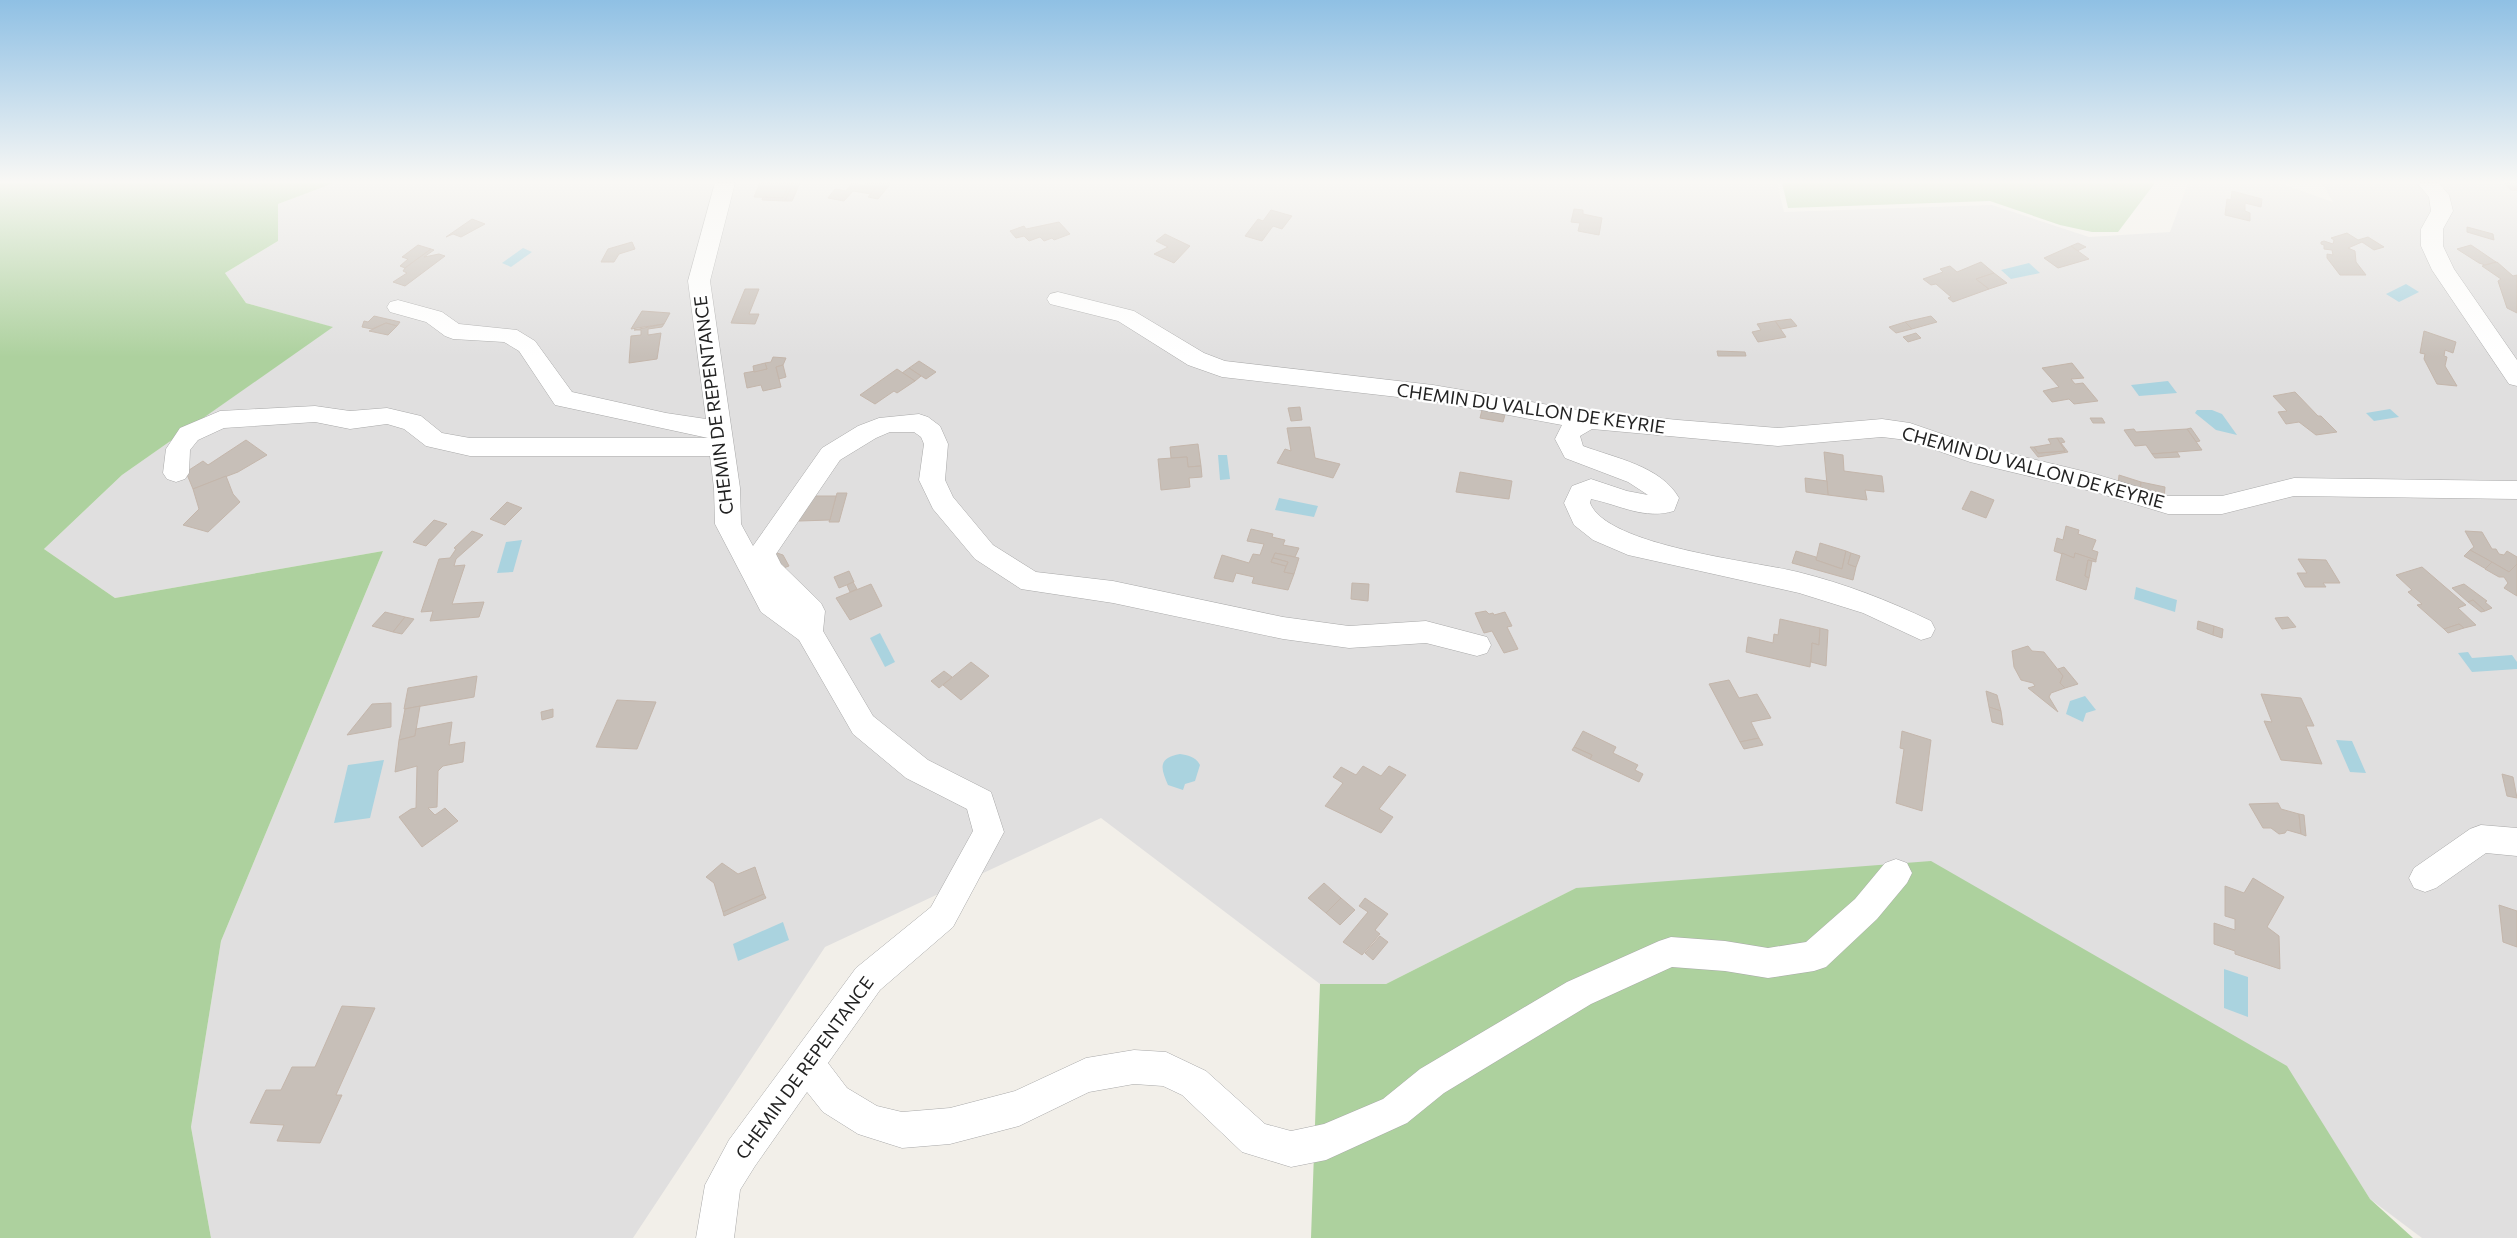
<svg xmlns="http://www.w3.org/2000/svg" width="2517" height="1238" font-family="Commissioner,sans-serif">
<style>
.residential{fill:#e0dfdf}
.forest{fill:#add19e}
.water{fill:#aad3df}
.building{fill:#c7bfb8;stroke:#c4b6ab}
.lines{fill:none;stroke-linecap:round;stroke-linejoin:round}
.minor-casing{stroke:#a9a9a9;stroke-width:1}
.minor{fill:#fff;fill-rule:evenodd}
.labels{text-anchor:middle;stroke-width:4.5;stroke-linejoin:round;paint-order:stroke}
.street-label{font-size:18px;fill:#222;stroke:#fff}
</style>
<rect width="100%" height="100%" fill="#f2efe9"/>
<!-- residential -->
<polygon class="residential" points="334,183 1777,183 1784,212 1992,205 2089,237 2170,232 2188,183 2279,183 2333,202 2322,183 2517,183 2517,1238 2422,1238 2370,1199 2286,1066 1576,888 1386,984 1320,984 1101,818 825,947 633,1238 211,1238 191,1127 221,941 383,551 115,598 44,549 122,475 332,327 246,303 225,273 278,241 278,204"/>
<!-- forest -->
<g class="forest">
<polygon points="0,183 334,183 278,204 278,241 225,273 246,303 333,327 122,475 44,549 115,598 383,551 221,941 191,1127 211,1238 0,1238"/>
<polygon points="1782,183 2155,183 2118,232 2092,232 2060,225 1990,201 1788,208"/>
<polygon points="1931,861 2287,1066 2370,1199 2413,1238 1311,1238 1320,984 1386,984 1576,888"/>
</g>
<!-- water -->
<g class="water">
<polygon points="523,248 532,252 511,267 502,263"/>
<polygon points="2029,263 2040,273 2011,279 2001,270"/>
<polygon points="2406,284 2419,292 2399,302 2386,294"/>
<polygon points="2168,381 2177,393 2139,396 2131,385"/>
<polygon points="2390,409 2399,417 2374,421 2366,413"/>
<polygon points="2197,410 2212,410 2222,414 2237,435 2216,430 2195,413"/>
<polygon points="1218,455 1227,455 1230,479 1220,480"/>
<polygon points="1279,498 1318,506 1314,517 1275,510"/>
<polygon points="522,540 513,572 497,573 506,542"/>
<polygon points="2136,587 2177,600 2175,612 2134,599"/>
<polygon points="880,633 895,662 885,667 870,638"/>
<polygon points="2468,652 2472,658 2512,655 2517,662 2517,669 2472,672 2458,653"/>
<polygon points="2085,696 2096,710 2086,713 2083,722 2066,714 2070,701"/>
<polygon points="2336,740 2352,741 2366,773 2350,772"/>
<path d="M 1180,754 C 1188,755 1196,757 1200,765 L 1195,781 L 1185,784 L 1183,790 L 1168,785 C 1161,769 1157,758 1180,754 Z"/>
<polygon points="384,760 370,818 334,823 348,765"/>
<polygon points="783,922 789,940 738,961 733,944"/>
<polygon points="2224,969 2248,977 2248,1017 2224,1008"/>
</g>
<!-- building -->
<g class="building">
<polygon points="760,183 790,183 783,198 754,197"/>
<polygon points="790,183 793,183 785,201 762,200 763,197 783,198"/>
<polygon points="793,183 800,183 792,201 785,201"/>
<polygon points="852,183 864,185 866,183 880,183 871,194 853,191 844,201 828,198 835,189 846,191"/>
<polygon points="880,183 891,183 878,199 868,197"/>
<polygon points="2505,183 2517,183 2517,190 2511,190"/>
<polygon points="2232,191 2262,199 2261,207 2245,203 2245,211 2250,213 2250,221 2225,215 2227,199 2231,200"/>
<polygon points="1574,209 1583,210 1583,214 1602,218 1599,235 1578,231 1580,223 1571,222"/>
<polygon points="1271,210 1292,216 1282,229 1273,226 1262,241 1245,236 1258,219 1263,221"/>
<polygon points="472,219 485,224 461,237 453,234 446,237"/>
<polygon points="1059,222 1070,234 1054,240 1052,238 1044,241 1040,237 1029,241 1024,236 1016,238 1010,231 1024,226 1026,229"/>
<polygon points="2467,227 2493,234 2494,240 2467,232"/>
<polygon points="2347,233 2358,240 2368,237 2384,247 2374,250 2362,242 2348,248 2355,251 2356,262 2366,275 2340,275 2327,258 2327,254 2333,255 2332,250 2324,249 2324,245 2321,244 2321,242 2324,241 2333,244 2334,240 2331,238"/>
<polygon points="1165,234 1190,246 1174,263 1154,254 1168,247 1156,241"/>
<polygon points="632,242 635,249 619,254 614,262 601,262 608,249"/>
<polygon points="2078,243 2086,247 2077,251 2071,246"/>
<polygon points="418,245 431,249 405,268 400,266 408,259 402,257"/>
<polygon points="2471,245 2496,262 2485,265 2479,263 2457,249"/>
<polygon points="2071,246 2089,259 2058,268 2044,258"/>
<polygon points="431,249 434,250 424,257 439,254 445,256 405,286 393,282 407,273 403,271 405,268"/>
<polygon points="1981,262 1994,273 1976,279 1989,289 1953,302 1948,298 1951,297 1936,284 1931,285 1923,279 1943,272 1940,269 1950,266 1957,272"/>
<polygon points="2497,262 2513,276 2517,275 2517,313 2507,308 2498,281 2501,279 2482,266"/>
<polygon points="1994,273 2007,283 1989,289 1976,279"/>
<polygon points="745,289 759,289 749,314 759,314 755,324 731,323"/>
<polygon points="642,311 670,313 664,324 631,329"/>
<polygon points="374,316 400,322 397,326 386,323 372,329 362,327 364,321 368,322"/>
<polygon points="1931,316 1937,322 1912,329 1905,322"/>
<polygon points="1791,319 1797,326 1781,329 1775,321"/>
<polygon points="1775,321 1786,337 1758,342 1752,332 1761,330 1757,324"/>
<polygon points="1905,322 1912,329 1896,333 1889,327"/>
<polygon points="386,323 397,326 388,335 369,331"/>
<polygon points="664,324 662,327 648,329 648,335 661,333 657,359 629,363 631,336 641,335 641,330 634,330"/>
<polygon points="2424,331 2456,342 2453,353 2445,350 2444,356 2447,357 2445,366 2457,386 2437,384 2424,359 2425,354 2420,353"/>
<polygon points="1916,333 1921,338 1908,342 1903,337"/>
<polygon points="1717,351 1745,352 1746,356 1718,356"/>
<polygon points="773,357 786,358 783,365 776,367 781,387 763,391 761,385 747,388 744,373 767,369 765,363 771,362"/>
<polygon points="919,361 936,372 926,379 909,368"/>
<polygon points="765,363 767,369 754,372 753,366"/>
<polygon points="2072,363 2084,378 2071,379 2075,384 2083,383 2098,401 2074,404 2069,399 2052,402 2043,391 2059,387 2042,368"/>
<polygon points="783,365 786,377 779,379 776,367"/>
<polygon points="909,368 921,376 915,381 902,373"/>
<polygon points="897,369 915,381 897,393 894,391 875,404 860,395"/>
<polygon points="2295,392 2318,416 2321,416 2337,432 2316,435 2299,422 2286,424 2278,412 2287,411 2273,396"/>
<polygon points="1300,407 1302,420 1291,421 1288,408"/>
<polygon points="1482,410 1505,415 1503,422 1480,418"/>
<polygon points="2090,418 2102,418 2105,423 2093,423"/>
<polygon points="1310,427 1315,458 1340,464 1333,478 1277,463 1285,449 1291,451 1287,428"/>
<polygon points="2191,428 2200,441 2196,442 2187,429"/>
<polygon points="2134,429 2136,432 2187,429 2202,450 2152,454 2146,445 2135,446 2124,430"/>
<polygon points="2057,438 2062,438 2065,442 2061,443 2068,452 2038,457 2030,447 2034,447 2038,453 2065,451"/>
<polygon points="2057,438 2065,451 2038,453 2034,447 2051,444 2048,439"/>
<polygon points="246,440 267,455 238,472 193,489 186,472 203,461 208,465"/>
<polygon points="1198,444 1201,466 1188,467 1187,457 1171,458 1170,447"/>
<polygon points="1824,452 1843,455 1844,471 1882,476 1884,492 1865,490 1867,500 1828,495"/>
<polygon points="2177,452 2180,457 2155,458 2152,454"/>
<polygon points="1187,457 1188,467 1201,466 1202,477 1189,478 1190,487 1161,490 1158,459"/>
<polygon points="1460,472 1512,481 1509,499 1456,492"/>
<polygon points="2119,475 2141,482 2140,493 2118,486"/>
<polygon points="226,476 233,494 240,502 208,532 183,525 199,509 193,489"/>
<polygon points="1805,478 1827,481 1828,495 1806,492"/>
<polygon points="2141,482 2165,487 2164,499 2140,493"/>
<polygon points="1971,491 1994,500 1986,518 1962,509"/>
<polygon points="837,493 847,493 839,522 829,522"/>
<polygon points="806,496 836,496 830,520 799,521"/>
<polygon points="507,502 522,508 505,525 490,519"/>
<polygon points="434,520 447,524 426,546 413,542"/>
<polygon points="2066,526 2079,530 2078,534 2096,540 2092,550 2098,552 2096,560 2075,553 2074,558 2054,551 2057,538 2063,540"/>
<polygon points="1251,529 1273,534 1272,537 1285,540 1283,545 1299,548 1295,557 1275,553 1271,562 1286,566 1284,572 1294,574 1288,590 1252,583 1254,577 1236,573 1233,582 1214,578 1222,555 1249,563 1253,554 1260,555 1264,544 1247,541"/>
<polygon points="472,531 483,535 456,559 454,566 465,565 452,604 484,602 479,617 430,621 433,611 421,612 439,559 450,558 456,549 454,548"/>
<polygon points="2465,531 2482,532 2492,549 2496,549 2499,554 2504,555 2507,551 2517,557 2517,564 2509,572 2470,550 2474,547"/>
<polygon points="1820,543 1846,551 1842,569 1816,560"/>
<polygon points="2470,550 2492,562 2486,569 2464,556"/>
<polygon points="1796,551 1816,557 1816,560 1842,569 1846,551 1851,553 1848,564 1856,567 1853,580 1792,563"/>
<polygon points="774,552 783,555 789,566 778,570"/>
<polygon points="1275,553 1299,558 1294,574 1284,572 1288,562 1273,558"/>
<polygon points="1851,553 1860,556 1856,567 1848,564"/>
<polygon points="2062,553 2074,558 2075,553 2096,560 2096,562 2088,560 2085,576 2089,578 2086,590 2056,580"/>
<polygon points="1273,558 1288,562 1286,566 1271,562"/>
<polygon points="2298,559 2326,560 2340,583 2323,583 2326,587 2305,587 2297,573 2307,573"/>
<polygon points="2088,560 2092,561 2089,578 2085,576"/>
<polygon points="2492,562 2509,572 2517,564 2517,596 2504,588 2508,583 2504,577 2499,577 2485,569"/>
<polygon points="2422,567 2466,605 2458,608 2476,625 2464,628 2459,624 2444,629 2417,605 2422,604 2408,592 2412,590 2396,575"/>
<polygon points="849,571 854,582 839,588 834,577"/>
<polygon points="853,582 857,589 850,592 847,585"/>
<polygon points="1352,583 1369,584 1368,601 1351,599"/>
<polygon points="871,584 882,606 850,620 836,598"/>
<polygon points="2464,584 2487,601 2485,602 2492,608 2485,611 2473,600 2468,602 2452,588"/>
<polygon points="2473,600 2485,611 2481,612 2468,602"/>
<polygon points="1486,611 1489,614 1493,613 1494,615 1505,612 1512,626 1507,627 1518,649 1504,653 1492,631 1484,633 1475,613"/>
<polygon points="385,612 405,617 393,632 372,626"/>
<polygon points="405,617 414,619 402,634 393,632"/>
<polygon points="2288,617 2296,627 2282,629 2275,618"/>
<polygon points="1780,619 1820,628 1819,645 1812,643 1810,667 1746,652 1748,637 1773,643 1774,634 1778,635"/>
<polygon points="2198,621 2214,626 2213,635 2197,629"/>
<polygon points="2459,624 2464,628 2448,633 2444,629"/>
<polygon points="2214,626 2223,629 2222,638 2213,635"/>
<polygon points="1820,628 1828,630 1826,666 1811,662 1812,643 1819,645"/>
<polygon points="2028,646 2032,651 2044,652 2063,676 2060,683 2065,688 2051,693 2049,697 2058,712 2028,688 2035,686 2033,683 2021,680 2014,667 2012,651"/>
<polygon points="971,662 989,676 961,700 943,685"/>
<polygon points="2064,667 2078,684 2065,688 2060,683 2063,676 2058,669"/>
<polygon points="944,671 952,677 939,688 931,681"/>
<polygon points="477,676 474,697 404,709 408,688"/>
<polygon points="1729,680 1739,698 1757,694 1771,718 1751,722 1759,738 1740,742 1709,684"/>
<polygon points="1986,691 1997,695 2001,711 1989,707"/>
<polygon points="2261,694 2301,698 2314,726 2306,726 2322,764 2281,760 2264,721 2272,722"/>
<polygon points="617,700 656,702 637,749 596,747"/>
<polygon points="391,703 391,727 347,735 372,704"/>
<polygon points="420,706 415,736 399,740 405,709"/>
<polygon points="1989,707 2001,711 2003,725 1992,722"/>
<polygon points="553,709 553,717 542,720 541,712"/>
<polygon points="452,722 449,745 465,742 463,762 443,766 438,771 437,807 428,808 435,815 445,808 458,821 422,847 399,817 411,809 416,808 417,766 395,772 399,740 415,736 416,729"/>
<polygon points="1583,731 1616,747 1613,753 1638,765 1635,770 1643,774 1639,782 1590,759 1592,755 1574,747"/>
<polygon points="1902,731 1931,740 1922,811 1896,803 1904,749 1900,748"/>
<polygon points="1759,738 1763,745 1744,749 1740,742"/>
<polygon points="1574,747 1592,755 1590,759 1572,750"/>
<polygon points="1363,766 1381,776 1389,766 1406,775 1379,809 1393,817 1381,833 1325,806 1343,783 1333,777 1341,767 1356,775"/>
<polygon points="2502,774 2513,777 2517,798 2507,796"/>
<polygon points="2278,803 2281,809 2299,814 2301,834 2287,830 2285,833 2279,834 2271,828 2263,828 2249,804"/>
<polygon points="2299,814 2304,815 2306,836 2301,834"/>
<polygon points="722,863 738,874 755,867 764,894 723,912 714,883 706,877"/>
<polygon points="2253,878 2284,897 2267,927 2279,936 2280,969 2235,954 2235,951 2214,944 2214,923 2235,930 2235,919 2225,916 2225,886 2244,893"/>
<polygon points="1324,883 1341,898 1326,913 1308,898"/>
<polygon points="764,894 766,898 724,916 723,912"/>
<polygon points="1341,898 1355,910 1340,925 1326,913"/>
<polygon points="1365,898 1388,914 1375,930 1380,934 1362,955 1343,942 1368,912 1359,906"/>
<polygon points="2499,905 2517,911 2517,947 2503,942"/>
<polygon points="1380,936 1388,942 1373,960 1365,953"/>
<polygon points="342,1006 375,1008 336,1095 342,1095 320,1143 277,1141 284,1125 250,1123 266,1090 281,1090 292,1067 315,1067"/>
</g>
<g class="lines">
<defs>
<g id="minor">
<polygon points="715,183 735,183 710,281 740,488 741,524 753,546 822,448 858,426 879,418 919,414 928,417 940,426 948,444 945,480 953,497 993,545 1036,572 1113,581 1283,617 1349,626 1426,621 1487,637 1491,645 1487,653 1477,656 1426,643 1349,648 1283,639 1113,603 1021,589 975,559 933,509 919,480 924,444 921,437 914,432 890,432 876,438 840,460 776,554 781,564 821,603 825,611 823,631 873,716 928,760 991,792 1004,832 953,927 880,990 828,1063 847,1088 877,1106 902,1112 950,1108 1015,1091 1086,1058 1134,1050 1166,1052 1206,1071 1265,1124 1291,1131 1324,1124 1383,1099 1420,1069 1567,982 1659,941 1671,937 1725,941 1768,948 1806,942 1855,899 1885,863 1896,859 1907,863 1912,873 1907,883 1877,919 1826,967 1814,971 1768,978 1725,971 1672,967 1591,1004 1444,1093 1407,1123 1326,1160 1291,1167 1242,1152 1182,1095 1163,1086 1134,1084 1089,1092 1019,1126 950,1144 902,1148 858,1134 823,1112 807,1092 755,1166 740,1190 734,1238 696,1238 705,1185 729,1140 856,968 931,907 973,831 967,809 906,778 853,734 799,640 761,612 715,524 714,488 710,456 470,456 426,446 404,429 387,424 350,429 315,422 224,428 198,440 190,450 189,473 185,479 176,482 167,479 163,473 166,449 180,428 220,411 315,406 350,411 387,408 421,416 442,433 470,438 708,438 555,405 519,351 504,342 453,339 445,336 426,322 390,312 387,307 390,302 398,300 442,312 459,324 517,330 535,341 572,392 666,413 706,419 688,281"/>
<polygon points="2417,183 2439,183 2449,195 2453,211 2443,229 2443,246 2454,269 2517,360 2517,386 2509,384 2432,270 2421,246 2421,229 2431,211 2429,197"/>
<path d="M 1058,292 L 1134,311 L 1204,353 L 1225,361 L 1433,385 L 1578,410 L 1678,420 L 1778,428 L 1882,419 L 1910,423 L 1974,445 L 2095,474 L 2168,496 L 2222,496 L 2294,478 L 2517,481 L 2517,499 L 2294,496 L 2222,514 L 2168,514 L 2095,492 L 1970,462 L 1907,440 L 1882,437 L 1778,446 L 1592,429 L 1580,436 L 1583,446 C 1615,458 1661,466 1679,498 L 1674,511 C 1644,520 1620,505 1591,499 L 1590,503 C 1607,546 1753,561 1798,572 C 1846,584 1887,600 1931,621 L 1935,629 L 1931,637 L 1921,640 L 1863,613 L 1799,593 L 1628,555 L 1593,540 L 1574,525 L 1564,503 L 1572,486 L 1591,479 L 1627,491 L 1648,495 L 1628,482 L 1565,458 L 1555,439 L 1562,425 L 1433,401 L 1222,377 L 1188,365 L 1118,321 L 1050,304 L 1047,299 L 1050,294 Z"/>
<polygon points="2481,825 2517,828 2517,856 2486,853 2436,888 2425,892 2414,888 2409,878 2414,868 2470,829"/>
</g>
</defs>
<!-- minor casing -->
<use href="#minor" class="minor-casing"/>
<!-- minor -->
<use href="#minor" class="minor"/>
</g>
<!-- sky -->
<linearGradient id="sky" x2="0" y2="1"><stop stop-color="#8fc0e4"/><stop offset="0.51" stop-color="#f9f8f5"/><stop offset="1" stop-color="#f9f8f5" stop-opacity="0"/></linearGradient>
<rect width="2517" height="357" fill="url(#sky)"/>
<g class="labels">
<!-- street labels -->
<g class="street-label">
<text transform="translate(714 405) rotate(-97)" y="6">CHEMIN DE REPENTANCE</text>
<text transform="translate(1531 409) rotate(8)" y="6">CHEMIN DU VALLON DE KEYRIE</text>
<text transform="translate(2033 468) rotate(15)" y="6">CHEMIN DU VALLON DE KEYRIE</text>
<text transform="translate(805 1068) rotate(-54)" y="6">CHEMIN DE REPENTANCE</text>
</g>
</g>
</svg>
